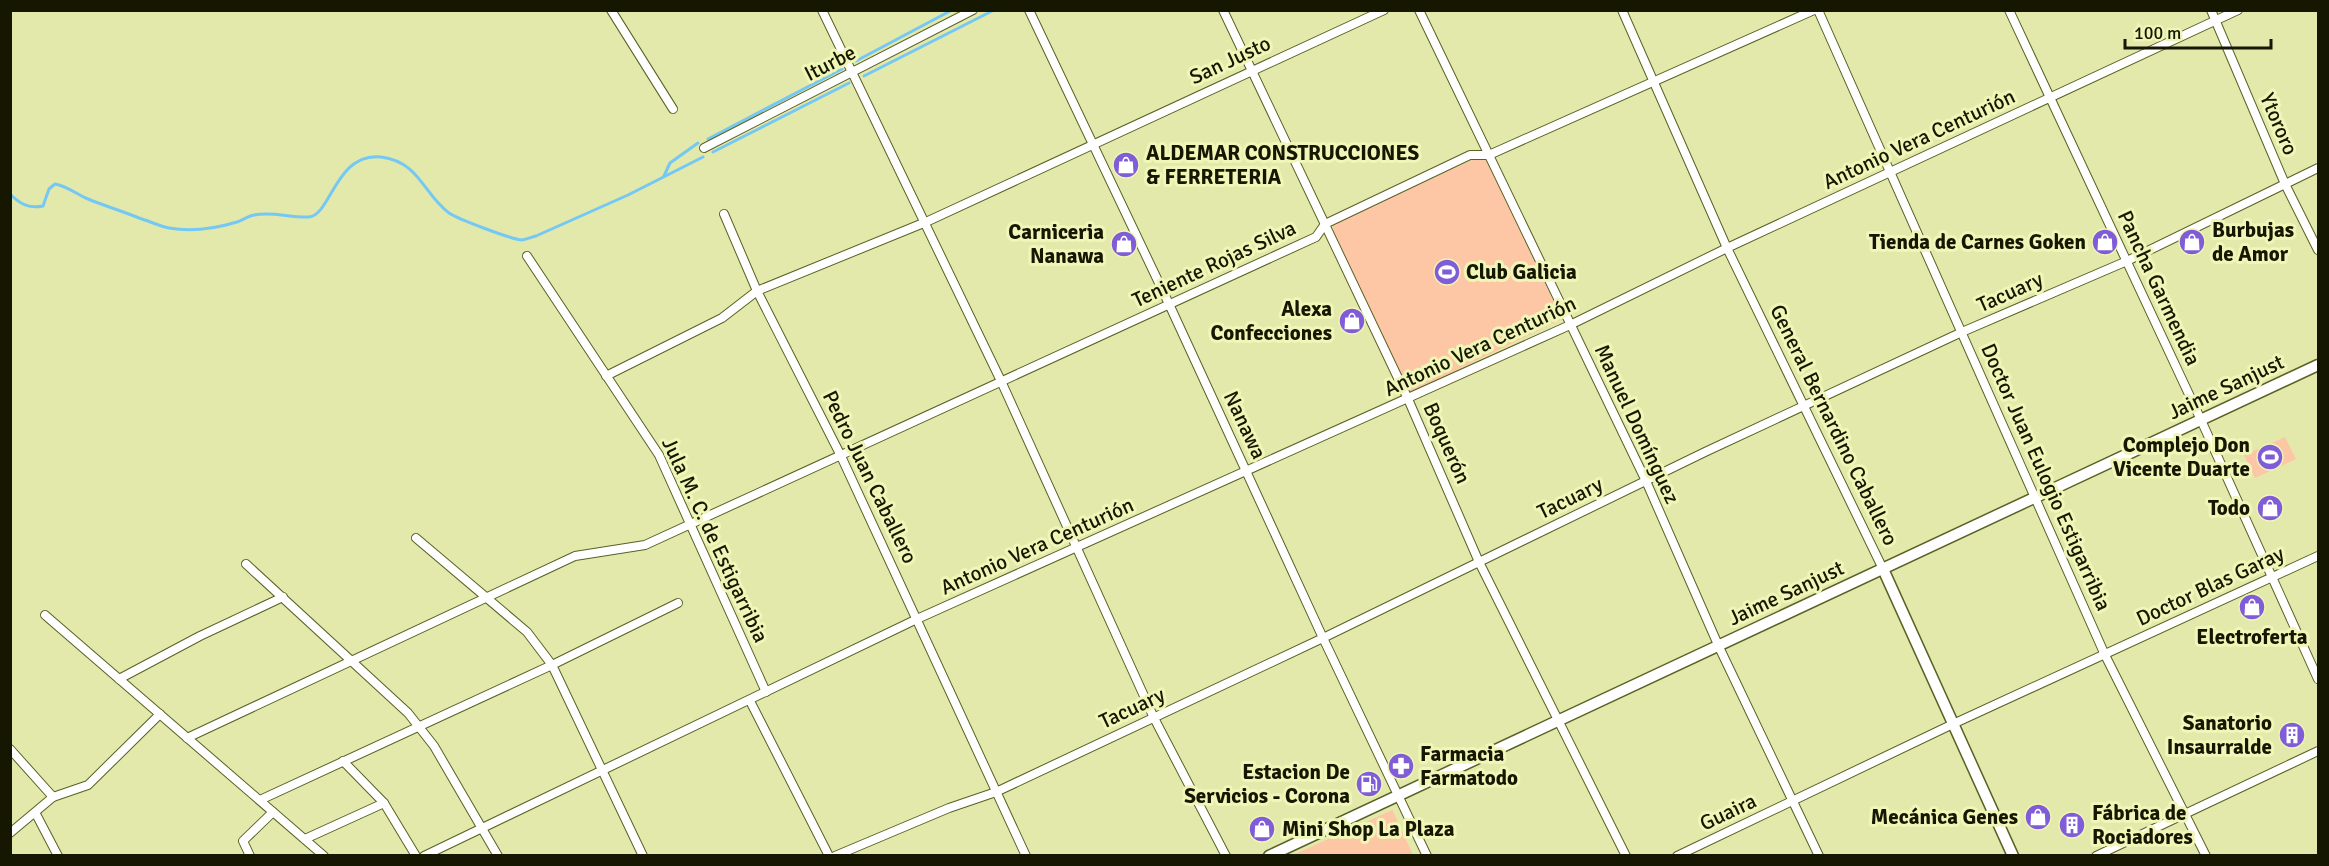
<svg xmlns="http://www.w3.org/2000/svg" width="2329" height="866" font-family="Signika,sans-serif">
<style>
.green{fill:#fdc7a6}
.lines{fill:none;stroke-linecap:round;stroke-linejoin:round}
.stream{stroke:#75c8f4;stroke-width:3}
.street-casing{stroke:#5b6024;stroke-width:10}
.secondary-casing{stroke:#5b6024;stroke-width:13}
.street{stroke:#fff;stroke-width:8}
.secondary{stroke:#fff;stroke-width:10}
.labels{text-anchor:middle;stroke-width:6;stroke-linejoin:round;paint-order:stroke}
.street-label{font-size:21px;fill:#151701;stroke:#eff6b7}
.poi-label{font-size:21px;font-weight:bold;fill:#151701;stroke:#eff6b7;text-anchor:end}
</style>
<rect width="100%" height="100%" fill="#e2e9aa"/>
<!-- green -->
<g class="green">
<polygon points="1486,159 1562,319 1411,392 1408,386 1406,387 1332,231 1334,230 1332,225 1472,160"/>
<polygon points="2285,437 2296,459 2255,478 2244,455"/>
<polygon points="1392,809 1413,855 1293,855 1392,810"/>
</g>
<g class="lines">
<!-- stream -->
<g class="stream">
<polyline points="856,61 952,10"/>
<polyline points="864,76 994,10"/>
<polyline points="708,139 842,69"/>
<polyline points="713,152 849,83"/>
<polyline points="664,176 670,163 698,143"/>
<path d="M 10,194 C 20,204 29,209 43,206 L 49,189 L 55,184 C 67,186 76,194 88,199 C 105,206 122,211 139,218 C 149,221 159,226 169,228 C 191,232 217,228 237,222 C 243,220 248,216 254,215 C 273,211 290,218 309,217 C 331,215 336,152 381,157 C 420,162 423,194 449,213 C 458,219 513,240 522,240 C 527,239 532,237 536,236 L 628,195 L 703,157"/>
</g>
<defs>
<g id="street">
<polyline points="611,10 673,109"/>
<polyline points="822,10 1001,381 1154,718 1226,856"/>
<polyline points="1029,10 1169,304 1323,638 1427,856"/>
<polyline points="1223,10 1408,399 1479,562 1626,856"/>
<polyline points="1419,10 1646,481 1719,647 1819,856"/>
<polyline points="1622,10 1727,248 1883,569"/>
<polyline points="1818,10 2105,655 2206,856"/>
<polyline points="2009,10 2201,420 2318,679"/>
<polyline points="2211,10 2285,184 2318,250"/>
<polyline points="704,148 973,10"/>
<polyline points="724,214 757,291 840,454 1026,856"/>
<polyline points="527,256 659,455 766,692"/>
<polyline points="606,376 722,318 757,291 926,222 1384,10"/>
<polyline points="416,538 527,632 552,665 643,856"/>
<polyline points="246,564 408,713 434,746 498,856"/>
<polyline points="45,615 324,856"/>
<polyline points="119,679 200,636 283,597"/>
<polyline points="750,701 829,856"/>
<polyline points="187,738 575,556 645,545 1316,237 1325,224 1470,155 1489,155 1814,10"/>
<polyline points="10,749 53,797"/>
<polyline points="343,761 384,803 416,856"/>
<polyline points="260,800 552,665 678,603"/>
<polyline points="36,814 58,856"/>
<polyline points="10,833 53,797 88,785 160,714"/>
<polyline points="305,839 384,803"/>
<polyline points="250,856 243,841 273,812"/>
<polyline points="424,856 917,619 1570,325 1727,248 2238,10"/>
<polyline points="835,856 949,808 996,792 1323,638 1705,452 1962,332 2127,261 2318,168"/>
<polyline points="1677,856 1953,724 2318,556"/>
<polyline points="2096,856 2318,751"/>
</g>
<g id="secondary">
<polyline points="1883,569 2013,856"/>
<polyline points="1269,856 2318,365"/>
</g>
</defs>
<!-- street casing -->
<use href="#street" class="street-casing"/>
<!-- secondary casing -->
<use href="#secondary" class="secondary-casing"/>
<!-- street -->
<use href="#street" class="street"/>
<!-- secondary -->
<use href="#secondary" class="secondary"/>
</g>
<!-- icons -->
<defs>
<symbol id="shop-disc" viewBox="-11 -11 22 22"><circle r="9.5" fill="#805dd7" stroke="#eff6b7"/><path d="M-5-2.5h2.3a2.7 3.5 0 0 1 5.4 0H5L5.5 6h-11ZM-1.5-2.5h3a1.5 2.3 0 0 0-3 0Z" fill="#fff"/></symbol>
<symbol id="stadium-disc" viewBox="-11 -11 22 22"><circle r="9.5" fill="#805dd7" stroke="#eff6b7"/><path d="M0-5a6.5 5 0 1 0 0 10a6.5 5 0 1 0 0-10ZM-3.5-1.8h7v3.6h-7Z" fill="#fff"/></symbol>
<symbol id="building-disc" viewBox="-11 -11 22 22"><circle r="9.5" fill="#805dd7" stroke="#eff6b7"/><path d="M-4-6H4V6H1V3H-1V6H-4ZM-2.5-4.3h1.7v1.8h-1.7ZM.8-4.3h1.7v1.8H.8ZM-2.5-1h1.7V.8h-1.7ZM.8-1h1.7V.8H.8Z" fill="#fff"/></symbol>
<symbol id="pharmacy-disc" viewBox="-11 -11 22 22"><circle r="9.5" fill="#805dd7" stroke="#eff6b7"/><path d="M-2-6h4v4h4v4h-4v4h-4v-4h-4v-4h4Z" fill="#fff"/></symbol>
<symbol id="fuel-disc" viewBox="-11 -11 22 22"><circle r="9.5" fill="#805dd7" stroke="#eff6b7"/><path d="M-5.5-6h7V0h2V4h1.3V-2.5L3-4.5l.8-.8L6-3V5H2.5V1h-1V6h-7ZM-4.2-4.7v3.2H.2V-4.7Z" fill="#fff"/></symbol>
</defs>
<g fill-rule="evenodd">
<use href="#shop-disc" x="1111" y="150" width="30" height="30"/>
<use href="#shop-disc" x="2090" y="227" width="30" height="30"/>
<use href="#shop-disc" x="2177" y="227" width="30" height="30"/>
<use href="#shop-disc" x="1109" y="229" width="30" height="30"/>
<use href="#stadium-disc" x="1432" y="257" width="30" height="30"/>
<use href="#shop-disc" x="1337" y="306" width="30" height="30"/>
<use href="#stadium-disc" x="2255" y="442" width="30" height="30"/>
<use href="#shop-disc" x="2255" y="493" width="30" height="30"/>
<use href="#shop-disc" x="2237" y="592" width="30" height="30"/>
<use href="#building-disc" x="2277" y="720" width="30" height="30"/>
<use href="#pharmacy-disc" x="1386" y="751" width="30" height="30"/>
<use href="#fuel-disc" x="1354" y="769" width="30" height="30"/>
<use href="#shop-disc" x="2023" y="802" width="30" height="30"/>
<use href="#building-disc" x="2057" y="810" width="30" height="30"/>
<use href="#shop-disc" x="1247" y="814" width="30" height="30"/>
</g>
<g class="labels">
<!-- street labels -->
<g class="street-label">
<text transform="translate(1230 60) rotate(-25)" y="7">San Justo</text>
<text transform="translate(830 63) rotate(-27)" y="7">Iturbe</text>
<text transform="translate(2279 124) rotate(67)" y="7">Ytororo</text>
<text transform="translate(1919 139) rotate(-25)" y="7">Antonio Vera Centurión</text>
<text transform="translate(1214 264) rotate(-25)" y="7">Teniente Rojas Silva</text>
<text transform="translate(2159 288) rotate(65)" y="7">Pancha Garmendia</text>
<text transform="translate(2010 292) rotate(-24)" y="7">Tacuary</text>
<text transform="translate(1480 346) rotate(-25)" y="7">Antonio Vera Centurión</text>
<text transform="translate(2226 387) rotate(-25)" y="7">Jaime Sanjust</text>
<text transform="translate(1637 424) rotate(65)" y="7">Manuel Domínguez</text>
<text transform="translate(1245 425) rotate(65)" y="7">Nanawa</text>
<text transform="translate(1834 425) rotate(64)" y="7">General Bernardino Caballero</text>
<text transform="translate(1447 443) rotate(66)" y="7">Boquerón</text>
<text transform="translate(870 477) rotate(64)" y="7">Pedro Juan Caballero</text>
<text transform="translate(2046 477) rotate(66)" y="7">Doctor Juan Eulogio Estigarribia</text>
<text transform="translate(1570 498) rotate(-26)" y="7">Tacuary</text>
<text transform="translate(715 540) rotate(65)" y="7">Jula M. C. de Estigarribia</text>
<text transform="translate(1037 546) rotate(-24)" y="7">Antonio Vera Centurión</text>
<text transform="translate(2210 586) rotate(-25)" y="7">Doctor Blas Garay</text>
<text transform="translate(1786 593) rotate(-25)" y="7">Jaime Sanjust</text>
<text transform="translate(1132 708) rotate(-25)" y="7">Tacuary</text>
<text transform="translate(1728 812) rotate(-25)" y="7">Guaira</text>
</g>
<!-- poi labels -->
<g class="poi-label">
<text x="1146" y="160" text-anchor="start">ALDEMAR CONSTRUCCIONES<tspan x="1146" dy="24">&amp; FERRETERIA</tspan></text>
<text x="2212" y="237" text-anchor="start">Burbujas<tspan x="2212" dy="24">de Amor</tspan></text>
<text x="1104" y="239">Carniceria<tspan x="1104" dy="24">Nanawa</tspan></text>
<text x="2086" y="249">Tienda de Carnes Goken</text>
<text x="1466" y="279" text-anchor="start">Club Galicia</text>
<text x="1332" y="316">Alexa<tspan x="1332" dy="24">Confecciones</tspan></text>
<text x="2250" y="452">Complejo Don<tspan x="2250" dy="24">Vicente Duarte</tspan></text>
<text x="2250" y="515">Todo</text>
<text x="2252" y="644" text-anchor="middle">Electroferta</text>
<text x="2272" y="730">Sanatorio<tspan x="2272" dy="24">Insaurralde</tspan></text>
<text x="1420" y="761" text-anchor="start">Farmacia<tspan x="1420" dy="24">Farmatodo</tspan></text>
<text x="1350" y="779">Estacion De<tspan x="1350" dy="24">Servicios - Corona</tspan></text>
<text x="2092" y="820" text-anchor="start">Fábrica de<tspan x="2092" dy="24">Rociadores</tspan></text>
<text x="2018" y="824">Mecánica Genes</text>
<text x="1282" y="836" text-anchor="start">Mini Shop La Plaza</text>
</g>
</g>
<!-- border -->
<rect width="2329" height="866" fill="none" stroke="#151701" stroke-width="24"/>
<!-- scale -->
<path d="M2125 39v9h146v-9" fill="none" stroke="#151701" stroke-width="3"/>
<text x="2134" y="39" font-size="18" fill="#151701" stroke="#eff6b7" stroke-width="4.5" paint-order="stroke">100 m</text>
</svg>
